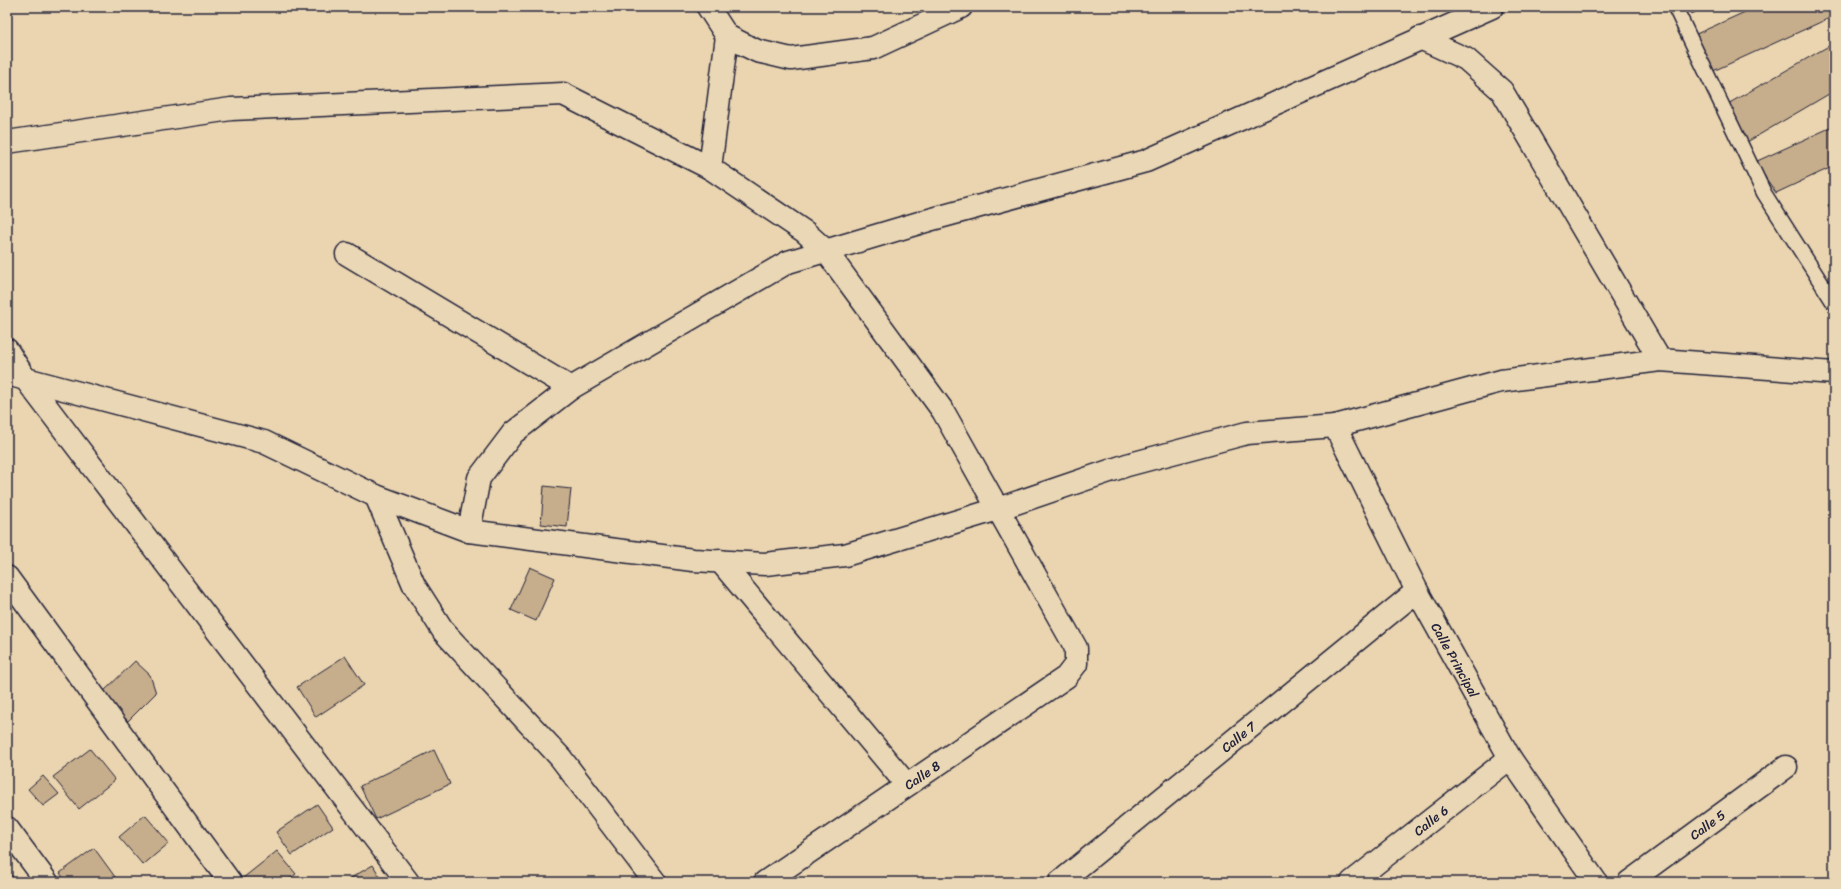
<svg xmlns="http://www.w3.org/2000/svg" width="1841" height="889" font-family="Sriracha,sans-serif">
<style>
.building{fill:#c6ad8b;stroke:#22223b}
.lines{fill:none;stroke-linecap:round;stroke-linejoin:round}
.lane-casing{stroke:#22223b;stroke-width:17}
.street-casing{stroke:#22223b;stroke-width:25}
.lane{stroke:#ead7b5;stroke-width:14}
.street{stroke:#ead7b5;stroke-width:22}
.labels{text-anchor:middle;stroke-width:3.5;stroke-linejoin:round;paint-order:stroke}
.street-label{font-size:13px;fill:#22223b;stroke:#ead7b5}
</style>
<rect width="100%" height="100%" fill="#ead5b0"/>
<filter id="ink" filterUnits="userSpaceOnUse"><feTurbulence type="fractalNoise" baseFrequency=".025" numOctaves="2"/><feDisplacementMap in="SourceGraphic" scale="8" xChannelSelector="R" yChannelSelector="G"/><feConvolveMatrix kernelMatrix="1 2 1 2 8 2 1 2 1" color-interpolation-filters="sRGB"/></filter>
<g filter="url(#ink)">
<!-- building -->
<g class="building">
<polygon points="1688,7 1704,7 1692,14"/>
<polygon points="1756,7 1834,7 1834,16 1711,72 1694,35"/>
<polygon points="1834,43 1834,91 1747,142 1726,105"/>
<polygon points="1834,126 1834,166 1776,193 1755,162"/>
<polygon points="1834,202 1834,217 1828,205"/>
<polygon points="544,486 571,489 567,527 541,524"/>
<polygon points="530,567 555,578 536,621 511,610"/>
<polygon points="345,656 364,685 316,717 297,687"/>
<polygon points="135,661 150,675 156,693 128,721 101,694"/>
<polygon points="90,749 115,780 79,809 53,777"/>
<polygon points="434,750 450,784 376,819 360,786"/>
<polygon points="43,776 59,794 43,806 28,789"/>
<polygon points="317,804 333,827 292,855 276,832"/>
<polygon points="145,815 169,843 143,865 119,837"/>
<polygon points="94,848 118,881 66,882 60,873"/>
<polygon points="277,851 296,874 286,882 246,882 243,878"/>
<polygon points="373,865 383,882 344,882"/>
<polygon points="7,870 17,882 7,882"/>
</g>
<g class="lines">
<defs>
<polyline id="lane" points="1675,7 1764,193 1834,303"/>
<g id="street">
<polyline points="708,7 727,36 757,51 791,59 873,48 961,7"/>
<polyline points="1420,38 1466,59 1502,91 1660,360"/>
<polyline points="7,142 231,109 563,94 710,168 805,232 826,251 943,411 1076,648 1076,664 1066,677 765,882"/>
<polyline points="710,168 727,36"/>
<polyline points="347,254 571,388"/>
<polyline points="7,350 24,377 408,882"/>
<polyline points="7,374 264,442 376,496 469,531 693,560 765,564 845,555 998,509 1127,465 1247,433 1335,426 1501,381 1660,360 1834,373"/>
<path id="s1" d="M 1335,426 L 1417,591 L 1510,758 L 1596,882"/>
<polyline points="376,496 414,585 444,632 560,757 655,882"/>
<polyline points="469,531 479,478 513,433 571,388 788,262 929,220 1146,161 1492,7"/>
<polyline points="720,561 907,785"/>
<polyline points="7,577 230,882"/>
<polyline points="7,828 47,882"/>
<path id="s2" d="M 1060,882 L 1417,591"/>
<path id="s3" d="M 1352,882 L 1510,758"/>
<path id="s4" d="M 1629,882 L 1786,767"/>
</g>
</defs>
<!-- lane casing -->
<use href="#lane" class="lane-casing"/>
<!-- street casing -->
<use href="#street" class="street-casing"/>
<!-- lane -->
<use href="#lane" class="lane"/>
<!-- street -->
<use href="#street" class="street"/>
</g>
</g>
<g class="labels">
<!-- street labels -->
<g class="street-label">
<text dy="5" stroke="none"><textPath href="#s1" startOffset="263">Calle Principal</textPath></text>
<text dy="5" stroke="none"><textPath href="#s2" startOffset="230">Calle 7</textPath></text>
<text transform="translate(922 775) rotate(-34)" y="5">Calle 8</text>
<text dy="5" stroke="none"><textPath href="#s3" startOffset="100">Calle 6</textPath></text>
<text dy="5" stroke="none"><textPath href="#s4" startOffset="97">Calle 5</textPath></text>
</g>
</g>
<!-- margin -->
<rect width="1841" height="889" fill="none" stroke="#ead7b5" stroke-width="24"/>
<rect x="12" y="12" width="1817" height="865" fill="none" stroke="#22223b" stroke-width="1.5" filter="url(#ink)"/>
</svg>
